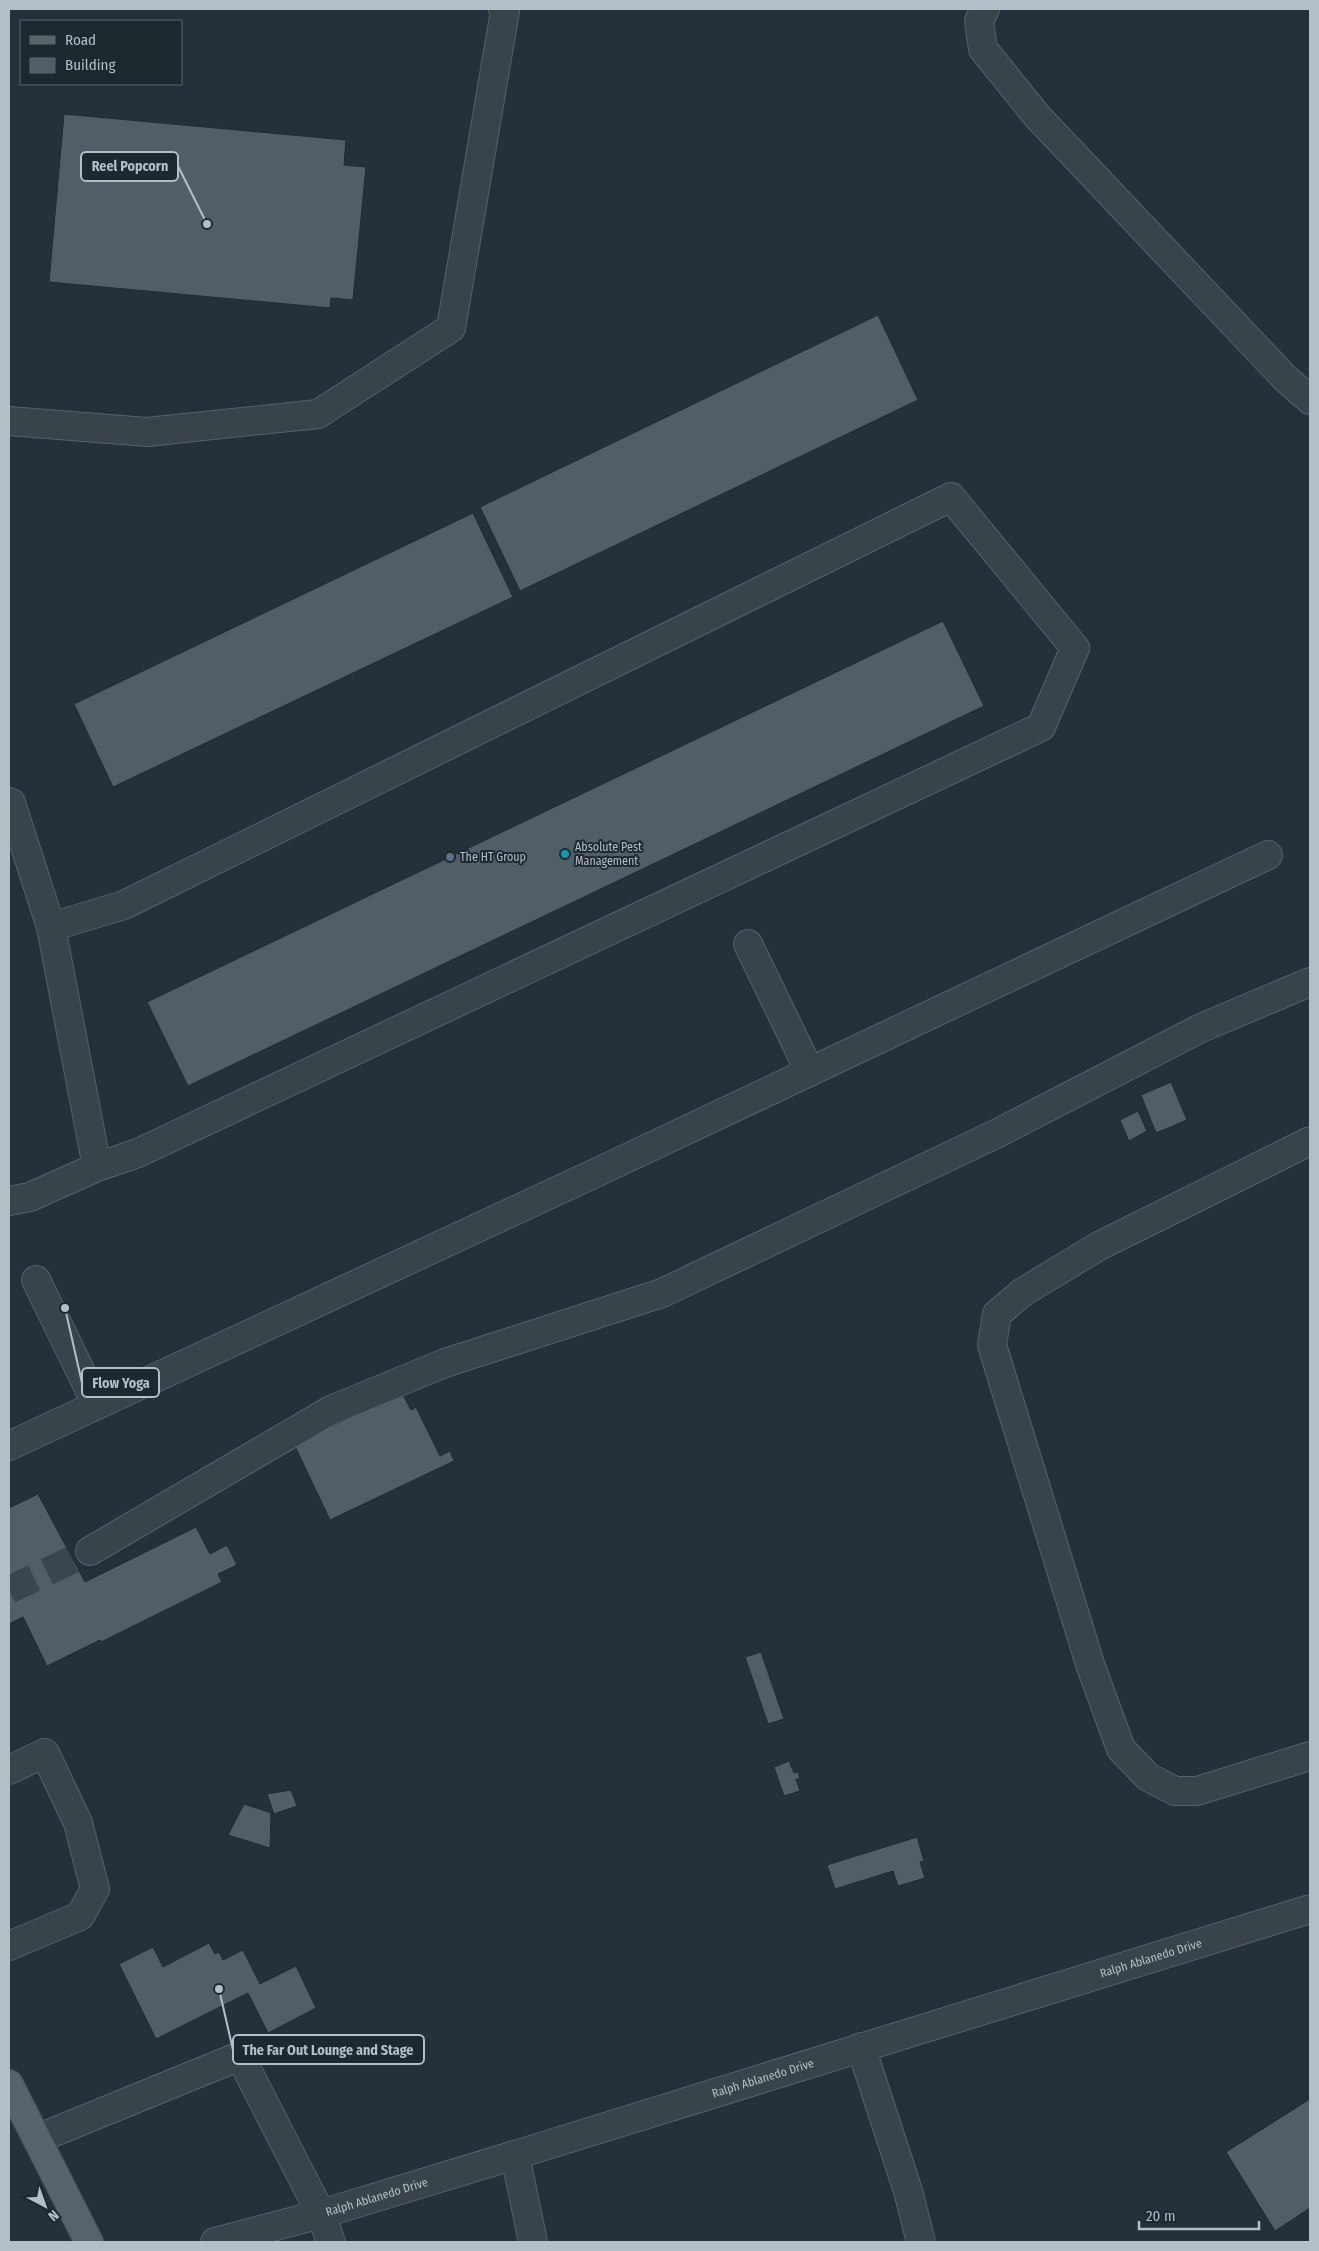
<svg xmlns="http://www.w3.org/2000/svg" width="1319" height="2251" font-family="'Fira Sans Condensed',sans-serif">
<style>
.building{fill:#515e68;stroke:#202a31}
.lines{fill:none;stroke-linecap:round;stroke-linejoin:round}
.minor-tunnel{stroke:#3a464f;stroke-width:28;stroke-dasharray:28 14;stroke-linecap:butt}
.minor-casing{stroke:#576168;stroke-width:30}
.major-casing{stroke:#424c53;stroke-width:30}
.minor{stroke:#39434a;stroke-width:28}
.major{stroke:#57626a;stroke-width:28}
.culture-dot{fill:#0f9aa8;stroke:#1e282f;stroke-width:2}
.service-dot{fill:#5c6f8a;stroke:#1e282f;stroke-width:2}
.labels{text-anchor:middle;stroke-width:4;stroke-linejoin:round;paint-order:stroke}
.poi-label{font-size:12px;fill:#b4bec6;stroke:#1e282f;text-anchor:start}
.street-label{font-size:12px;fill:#b4bec6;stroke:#1e282f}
.leader{fill:none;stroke:#b4bec6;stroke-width:2}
.callout-dot{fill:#b4bec6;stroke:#1e282f;stroke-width:2}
.callout{fill:#1e282f;stroke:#b4bec6;stroke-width:2}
.callout-label{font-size:14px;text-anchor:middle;font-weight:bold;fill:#b4bec6}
</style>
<rect width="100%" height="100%" fill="#25313a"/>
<!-- building -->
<g class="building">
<polygon points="64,114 346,140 344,165 366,167 353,300 331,298 330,308 49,282"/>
<polygon points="878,315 918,400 520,591 480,507"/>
<polygon points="473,513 513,597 113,787 74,704"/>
<polygon points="943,621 984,706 188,1086 147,1002"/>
<polygon points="1171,1082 1187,1120 1156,1133 1141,1095"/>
<polygon points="1138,1111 1147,1131 1129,1141 1120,1120"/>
<polygon points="402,1393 411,1410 416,1407 440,1456 450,1451 454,1461 330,1520 294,1444"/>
<polygon points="38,1494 85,1582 196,1527 210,1554 227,1545 237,1565 218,1574 222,1582 101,1642 100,1640 47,1666 23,1617 9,1624 9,1508"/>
<polygon points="761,1652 784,1719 768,1724 745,1657"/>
<polygon points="789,1761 794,1773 798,1772 800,1779 796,1779 800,1791 784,1796 774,1767"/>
<polygon points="291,1790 297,1806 274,1814 267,1794"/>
<polygon points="244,1804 271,1813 270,1848 228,1835"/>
<polygon points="917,1837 924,1861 920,1862 925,1878 898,1886 893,1871 835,1889 827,1865"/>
<polygon points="209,1943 215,1954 219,1952 223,1960 243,1950 260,1984 296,1966 316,2008 268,2033 248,1993 156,2039 119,1964 153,1947 163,1967"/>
<polygon points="1310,2099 1310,2208 1275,2231 1226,2152"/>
</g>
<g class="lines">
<!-- minor-tunnel -->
<polyline class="minor-tunnel" points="9,1590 90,1551"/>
<defs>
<g id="minor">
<polyline points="985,9 979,21 983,49 1037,116 1285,378 1310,400"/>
<polyline points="9,421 147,432 318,414 451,328 505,11 503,9"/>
<polyline points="9,802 11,803 51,927"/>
<polyline points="748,944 810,1072"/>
<polyline points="1310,1141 1099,1246 1023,1292 997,1314 992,1345 1090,1664 1121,1749 1148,1777 1175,1791 1197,1791 1310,1756"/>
<polyline points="9,1201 30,1197 97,1167 138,1153 1041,727 1075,648 951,497 124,905 51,927 97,1167"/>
<polyline points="36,1280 97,1405"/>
<polyline points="9,1446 604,1169 1268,855"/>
<polyline points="90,1551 331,1410 445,1363 662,1293 998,1133 1201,1028 1310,982"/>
<polyline points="9,1770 45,1753 78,1823 95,1889 80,1916 9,1946"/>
<polyline points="861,2047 908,2191 921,2242"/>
<polyline points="37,2139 240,2056 321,2214 331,2242"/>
<polyline points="515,2155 533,2242"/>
<path id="s1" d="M 215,2242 L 321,2214 L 515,2155 L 1310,1909"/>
</g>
<polyline id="major" points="9,2084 89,2242"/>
</defs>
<!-- minor casing -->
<use href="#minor" class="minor-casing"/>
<!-- major casing -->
<use href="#major" class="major-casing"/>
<!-- minor -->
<use href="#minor" class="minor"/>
<!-- major -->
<use href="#major" class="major"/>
</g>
<!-- markers -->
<circle class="culture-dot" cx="565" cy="854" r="5"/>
<circle class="service-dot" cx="450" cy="857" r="5"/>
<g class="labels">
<!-- poi labels -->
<g class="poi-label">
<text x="575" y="851">Absolute Pest<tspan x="575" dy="14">Management</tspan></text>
<text x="460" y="861">The HT Group</text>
</g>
<!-- street labels -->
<g class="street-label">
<text dy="4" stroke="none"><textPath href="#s1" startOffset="978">Ralph Ablanedo Drive</textPath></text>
<text dy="4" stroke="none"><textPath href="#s1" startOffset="572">Ralph Ablanedo Drive</textPath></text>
<text dy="4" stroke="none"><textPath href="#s1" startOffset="168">Ralph Ablanedo Drive</textPath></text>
</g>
</g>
<!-- callouts -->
<path class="leader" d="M207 224L178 166M65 1308L82 1383M219 1989L233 2050"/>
<g class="callout-dot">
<circle cx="207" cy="224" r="5"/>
<circle cx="65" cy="1308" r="5"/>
<circle cx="219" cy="1989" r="5"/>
</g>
<g class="callout">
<rect x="81" y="152" width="97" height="29" rx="5"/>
<rect x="82" y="1368" width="77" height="29" rx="5"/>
<rect x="233" y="2035" width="191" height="29" rx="5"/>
</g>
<g class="callout-label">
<text x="130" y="171">Reel Popcorn</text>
<text x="121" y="1388">Flow Yoga</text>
<text x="328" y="2055">The Far Out Lounge and Stage</text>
</g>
<!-- border -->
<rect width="1319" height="2251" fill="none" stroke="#b4bec6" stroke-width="20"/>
<!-- legend -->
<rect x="20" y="20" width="162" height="65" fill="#1e282f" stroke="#5a646b"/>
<rect x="30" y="36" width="25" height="8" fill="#57626a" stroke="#5a646b"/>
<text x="65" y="45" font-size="15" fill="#b4bec6">Road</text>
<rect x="30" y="58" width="25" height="15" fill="#515e68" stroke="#5a646b"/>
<text x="65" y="70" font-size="15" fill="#b4bec6">Building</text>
<!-- north arrow -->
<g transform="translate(45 2206) rotate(139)" stroke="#1e282f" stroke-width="4" paint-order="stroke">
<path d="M0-4L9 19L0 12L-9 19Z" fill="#b4bec6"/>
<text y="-8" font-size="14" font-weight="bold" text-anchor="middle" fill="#b4bec6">N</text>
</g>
<!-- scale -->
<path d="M1139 2221v8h120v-8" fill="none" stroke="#b4bec6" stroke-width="2.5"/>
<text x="1146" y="2221" font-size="15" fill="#b4bec6" stroke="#1e282f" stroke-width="4" paint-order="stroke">20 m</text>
</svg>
